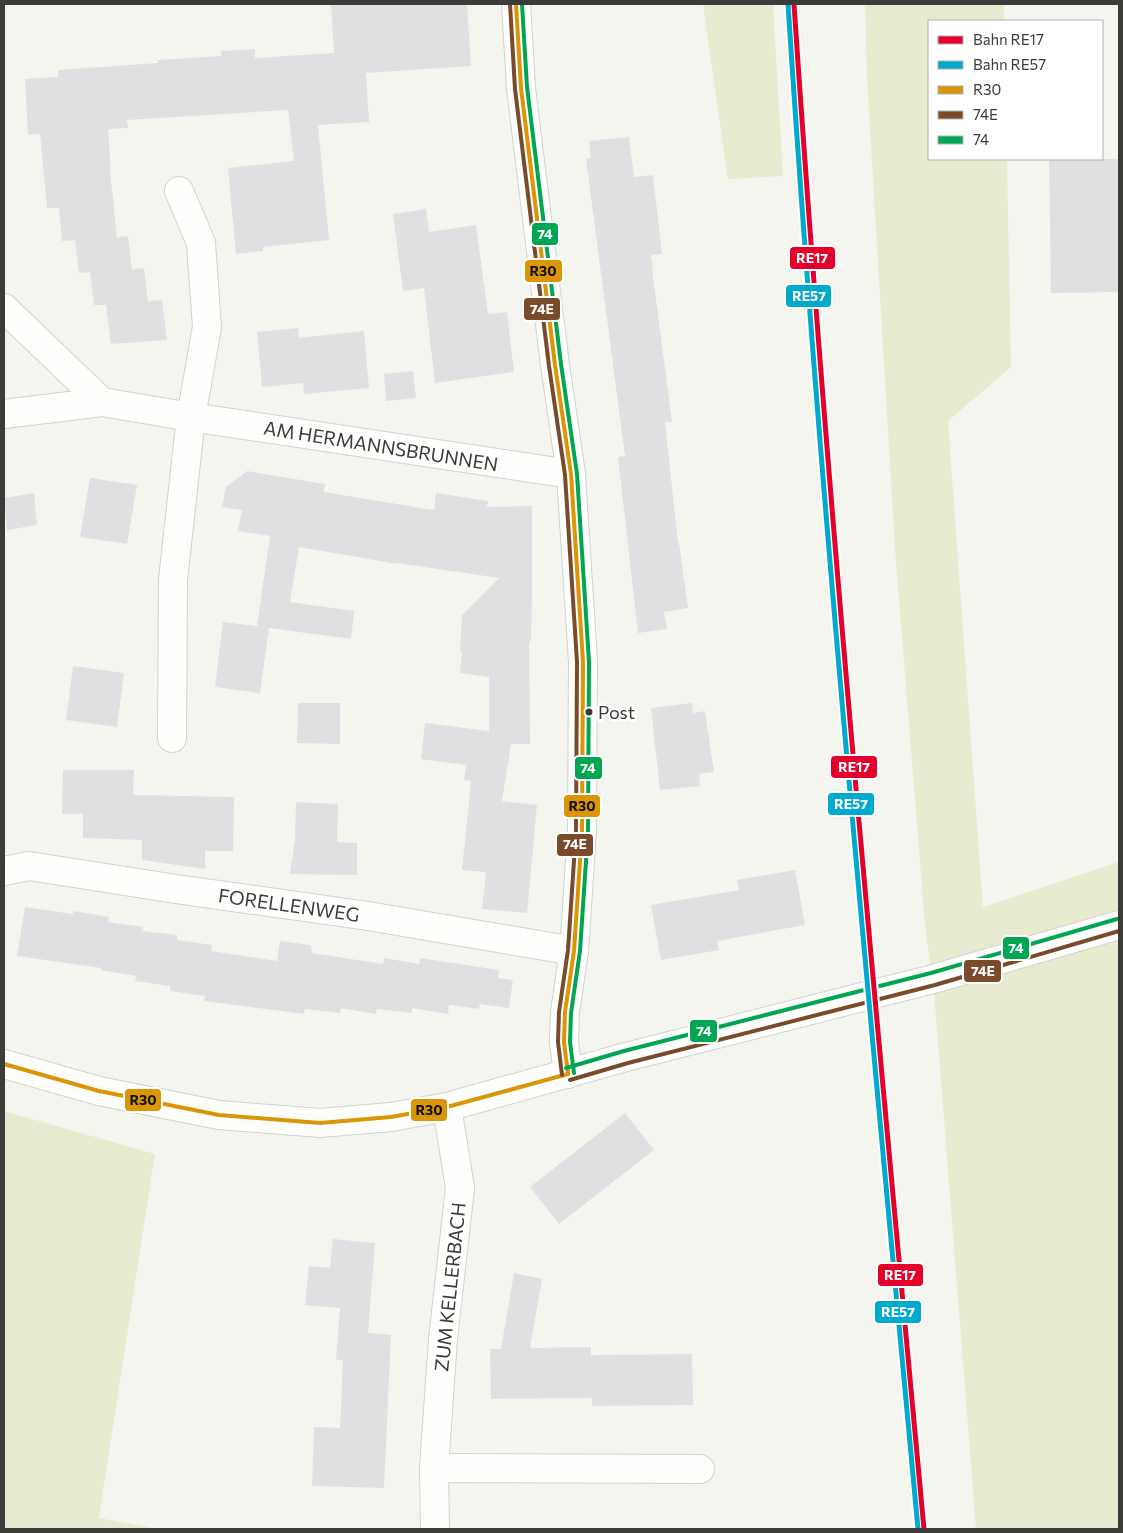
<svg xmlns="http://www.w3.org/2000/svg" width="1123" height="1533" font-family="Commissioner,sans-serif">
<style>
.green{fill:#e9ebd0}
.building{fill:#dfe0e2}
.lines{fill:none;stroke-linecap:round;stroke-linejoin:round}
.minor-casing{stroke:#d2d2ce;stroke-width:30}
.secondary-casing{stroke:#d2d2ce;stroke-width:30}
.minor{stroke:#fefefd;stroke-width:28}
.secondary{stroke:#fefefd;stroke-width:28}
.bus-1-casing{stroke:#fff;stroke-width:8}
.bus-2-casing{stroke:#fff;stroke-width:8}
.bus-3-casing{stroke:#fff;stroke-width:8}
.bus-1{stroke:#db9608;stroke-width:4}
.bus-2{stroke:#7a4b2a;stroke-width:4}
.bus-3{stroke:#00a651;stroke-width:4}
.rail-1-casing{stroke:#fff;stroke-width:9}
.rail-2-casing{stroke:#fff;stroke-width:9}
.rail-1{stroke:#e4002b;stroke-width:5}
.rail-2{stroke:#00a9ce;stroke-width:5}
.bus-dot{fill:#3b3c38;stroke:#fff;stroke-width:2}
.labels{text-anchor:middle;stroke-width:5;stroke-linejoin:round;paint-order:stroke}
.bus-label{font-size:18px;fill:#3b3c38;stroke:#fff;text-anchor:start}
.street-label{font-size:19px;fill:#3b3c38;stroke:#fff}
.line-badge{stroke:#fff;stroke-width:2}
.badge-label{font-size:14px;text-anchor:middle;font-weight:bold;fill:#fff}
.pale-badge-label{font-size:14px;text-anchor:middle;font-weight:bold;fill:#111}
</style>
<rect width="100%" height="100%" fill="#f5f5f0"/>
<!-- green -->
<g class="green">
<polygon points="703,4 773,4 783,176 728,179"/>
<polygon points="865,4 1004,4 1004,21 929,21 929,159 1007,159 1011,367 948,421 983,907 1119,862 1119,1529 976,1529 934,992 925,925 895,549 867,78"/>
<polygon points="4,1111 155,1154 99,1518 158,1529 4,1529"/>
</g>
<!-- building -->
<g class="building">
<polygon points="331,4 467,4 471,66 366,73 369,122 318,125 329,240 263,247 263,251 236,254 228,168 294,161 288,110 127,120 128,128 108,129 111,171 110,171 117,237 128,236 132,269 144,268 148,301 162,300 167,340 111,344 106,305 94,305 90,272 79,273 75,240 62,241 59,208 47,208 40,134 28,135 25,79 58,77 58,70 158,63 158,60 221,56 221,51 255,49 255,58 334,53"/>
<polygon points="629,137 634,177 653,175 662,254 651,255 653,269 652,269 672,422 665,422 678,543 679,543 688,608 664,612 667,629 638,633 618,457 625,456 586,159 591,158 589,141"/>
<polygon points="1049,159 1119,159 1119,292 1051,293"/>
<polygon points="426,209 429,232 476,225 488,314 507,312 514,372 435,383 424,288 403,291 393,214"/>
<polygon points="298,328 299,338 364,331 369,388 304,394 303,383 262,387 257,332"/>
<polygon points="413,371 416,398 386,401 384,374"/>
<polygon points="247,471 325,484 324,492 434,510 436,493 488,501 487,507 532,506 532,601 531,641 529,641 530,744 511,744 502,801 537,805 527,913 482,909 486,872 462,870 471,781 464,780 466,765 421,759 425,723 489,731 489,677 460,673 462,653 460,652 462,615 499,578 397,563 397,564 299,547 290,602 354,611 351,639 269,628 260,693 215,687 223,622 257,626 270,536 238,531 242,510 222,507 226,487"/>
<polygon points="90,478 137,485 127,544 80,537"/>
<polygon points="34,493 37,525 7,530 4,498"/>
<polygon points="73,666 124,673 117,727 66,720"/>
<polygon points="298,703 340,703 340,744 297,743"/>
<polygon points="692,703 693,713 705,711 714,772 699,774 700,786 660,790 651,708"/>
<polygon points="63,770 134,770 133,795 234,797 233,851 205,851 205,869 142,860 142,840 83,838 83,814 62,814"/>
<polygon points="296,802 338,804 337,842 357,843 357,875 290,874 295,840"/>
<polygon points="795,870 805,925 717,941 719,950 661,960 651,905 739,890 737,880"/>
<polygon points="25,907 73,914 73,911 109,917 108,922 143,927 142,931 177,935 177,940 212,945 211,951 277,961 280,941 311,945 312,953 383,964 384,958 419,964 420,958 499,970 498,978 513,980 509,1008 480,1004 479,1009 449,1005 448,1014 412,1008 412,1013 377,1009 376,1014 341,1008 340,1013 305,1009 304,1014 204,1001 205,996 170,991 170,986 135,981 136,976 101,970 101,968 17,956"/>
<polygon points="625,1113 654,1150 559,1224 530,1187"/>
<polygon points="333,1239 375,1243 368,1333 391,1335 384,1488 312,1486 314,1427 340,1428 343,1360 336,1360 340,1308 305,1305 309,1266 330,1268"/>
<polygon points="514,1273 542,1279 530,1348 591,1347 591,1355 692,1354 693,1405 592,1406 592,1398 491,1399 490,1349 501,1349"/>
</g>
<g class="lines">
<defs>
<g id="minor">
<polyline points="516,4 521,88 555,365 571,474 583,662 582,831 574,951 565,1012 564,1042 568,1074"/>
<polyline points="4,308 102,402 191,417 571,474"/>
<polyline points="4,414 102,402"/>
<polyline points="172,738 173,580 191,417 207,327 201,243 179,191"/>
<polyline points="4,871 29,866 176,889 368,916 574,951"/>
<polyline points="434,1468 700,1469"/>
<polyline points="435,1529 434,1468 443,1339 460,1188 447,1107"/>
</g>
<polyline id="secondary" points="4,1064 99,1091 219,1115 320,1123 391,1117 447,1107 626,1057 933,979 1119,925"/>
</defs>
<!-- minor casing -->
<use href="#minor" class="minor-casing"/>
<!-- secondary casing -->
<use href="#secondary" class="secondary-casing"/>
<!-- minor -->
<use href="#minor" class="minor"/>
<!-- secondary -->
<use href="#secondary" class="secondary"/>
<defs>
<g id="bus-1">
<polyline points="516,4 521,88 555,365 571,474 583,662 582,831 574,951 565,1012 564,1042 568,1074"/>
<polyline points="4,1064 99,1091 219,1115 320,1123 391,1117 447,1107 568,1074"/>
</g>
<g id="bus-2">
<polyline points="510,4 515,89 549,366 565,475 577,662 576,831 568,950 559,1012 558,1042 562,1075"/>
<polyline points="570,1080 628,1063 935,985 1119,931"/>
</g>
<g id="bus-3">
<polyline points="522,4 527,87 561,364 577,474 589,662 588,831 580,951 571,1013 570,1042 574,1073"/>
<polyline points="566,1068 624,1051 931,973 1117,919"/>
</g>
</defs>
<!-- bus-1 casing -->
<use href="#bus-1" class="bus-1-casing"/>
<!-- bus-2 casing -->
<use href="#bus-2" class="bus-2-casing"/>
<!-- bus-3 casing -->
<use href="#bus-3" class="bus-3-casing"/>
<!-- bus-1 -->
<use href="#bus-1" class="bus-1"/>
<!-- bus-2 -->
<use href="#bus-2" class="bus-2"/>
<!-- bus-3 -->
<use href="#bus-3" class="bus-3"/>
<defs>
<path id="rail-1" d="M 794,4 C 828,513 877,1021 924,1529"/>
<path id="rail-2" d="M 788,4 C 821,514 871,1021 918,1529"/>
</defs>
<!-- rail-1 casing -->
<use href="#rail-1" class="rail-1-casing"/>
<!-- rail-2 casing -->
<use href="#rail-2" class="rail-2-casing"/>
<!-- rail-1 -->
<use href="#rail-1" class="rail-1"/>
<!-- rail-2 -->
<use href="#rail-2" class="rail-2"/>
</g>
<!-- markers -->
<circle class="bus-dot" cx="589" cy="712" r="4.5"/>
<g class="labels">
<!-- bus labels -->
<g class="bus-label">
<text x="598" y="719">Post</text>
</g>
<!-- street labels -->
<g class="street-label">
<text transform="translate(381 446) rotate(9)" y="7">AM HERMANNSBRUNNEN</text>
<text transform="translate(289 905) rotate(8)" y="7">FORELLENWEG</text>
<text transform="translate(450 1287) rotate(-84)" y="7">ZUM KELLERBACH</text>
</g>
</g>
<g class="line-badge">
<rect x="531" y="222" width="28" height="24" rx="5" fill="#00a651"/>
<rect x="789" y="246" width="47" height="24" rx="5" fill="#e4002b"/>
<rect x="524" y="259" width="39" height="24" rx="5" fill="#db9608"/>
<rect x="785" y="284" width="47" height="24" rx="5" fill="#00a9ce"/>
<rect x="523" y="297" width="38" height="24" rx="5" fill="#7a4b2a"/>
<rect x="830" y="755" width="48" height="24" rx="5" fill="#e4002b"/>
<rect x="574" y="756" width="29" height="24" rx="5" fill="#00a651"/>
<rect x="827" y="792" width="48" height="24" rx="5" fill="#00a9ce"/>
<rect x="563" y="794" width="38" height="24" rx="5" fill="#db9608"/>
<rect x="556" y="833" width="38" height="24" rx="5" fill="#7a4b2a"/>
<rect x="1002" y="936" width="28" height="24" rx="5" fill="#00a651"/>
<rect x="963" y="959" width="39" height="24" rx="5" fill="#7a4b2a"/>
<rect x="689" y="1019" width="29" height="24" rx="5" fill="#00a651"/>
<rect x="124" y="1088" width="38" height="24" rx="5" fill="#db9608"/>
<rect x="410" y="1098" width="38" height="24" rx="5" fill="#db9608"/>
<rect x="877" y="1263" width="47" height="24" rx="5" fill="#e4002b"/>
<rect x="874" y="1300" width="48" height="24" rx="5" fill="#00a9ce"/>
</g>
<g class="badge-label">
<text x="545" y="239">74</text>
<text x="812" y="263">RE17</text>
<text x="809" y="301">RE57</text>
<text x="542" y="314">74E</text>
<text x="854" y="772">RE17</text>
<text x="588" y="773">74</text>
<text x="851" y="809">RE57</text>
<text x="575" y="849">74E</text>
<text x="1016" y="953">74</text>
<text x="983" y="976">74E</text>
<text x="704" y="1036">74</text>
<text x="900" y="1280">RE17</text>
<text x="898" y="1317">RE57</text>
</g>
<g class="pale-badge-label">
<text x="543" y="276">R30</text>
<text x="582" y="811">R30</text>
<text x="143" y="1105">R30</text>
<text x="429" y="1115">R30</text>
</g>
<!-- border -->
<rect width="1123" height="1533" fill="none" stroke="#3b3c38" stroke-width="10"/>
<!-- legend -->
<rect x="928" y="20" width="175" height="140" fill="#ffffff" stroke="#b1b1af"/>
<rect x="938" y="36" width="25" height="8" fill="#e4002b" stroke="#b1b1af"/>
<text x="973" y="45" font-size="15" fill="#3b3c38">Bahn RE17</text>
<rect x="938" y="61" width="25" height="8" fill="#00a9ce" stroke="#b1b1af"/>
<text x="973" y="70" font-size="15" fill="#3b3c38">Bahn RE57</text>
<rect x="938" y="86" width="25" height="8" fill="#db9608" stroke="#b1b1af"/>
<text x="973" y="95" font-size="15" fill="#3b3c38">R30</text>
<rect x="938" y="111" width="25" height="8" fill="#7a4b2a" stroke="#b1b1af"/>
<text x="973" y="120" font-size="15" fill="#3b3c38">74E</text>
<rect x="938" y="136" width="25" height="8" fill="#00a651" stroke="#b1b1af"/>
<text x="973" y="145" font-size="15" fill="#3b3c38">74</text>
</svg>
